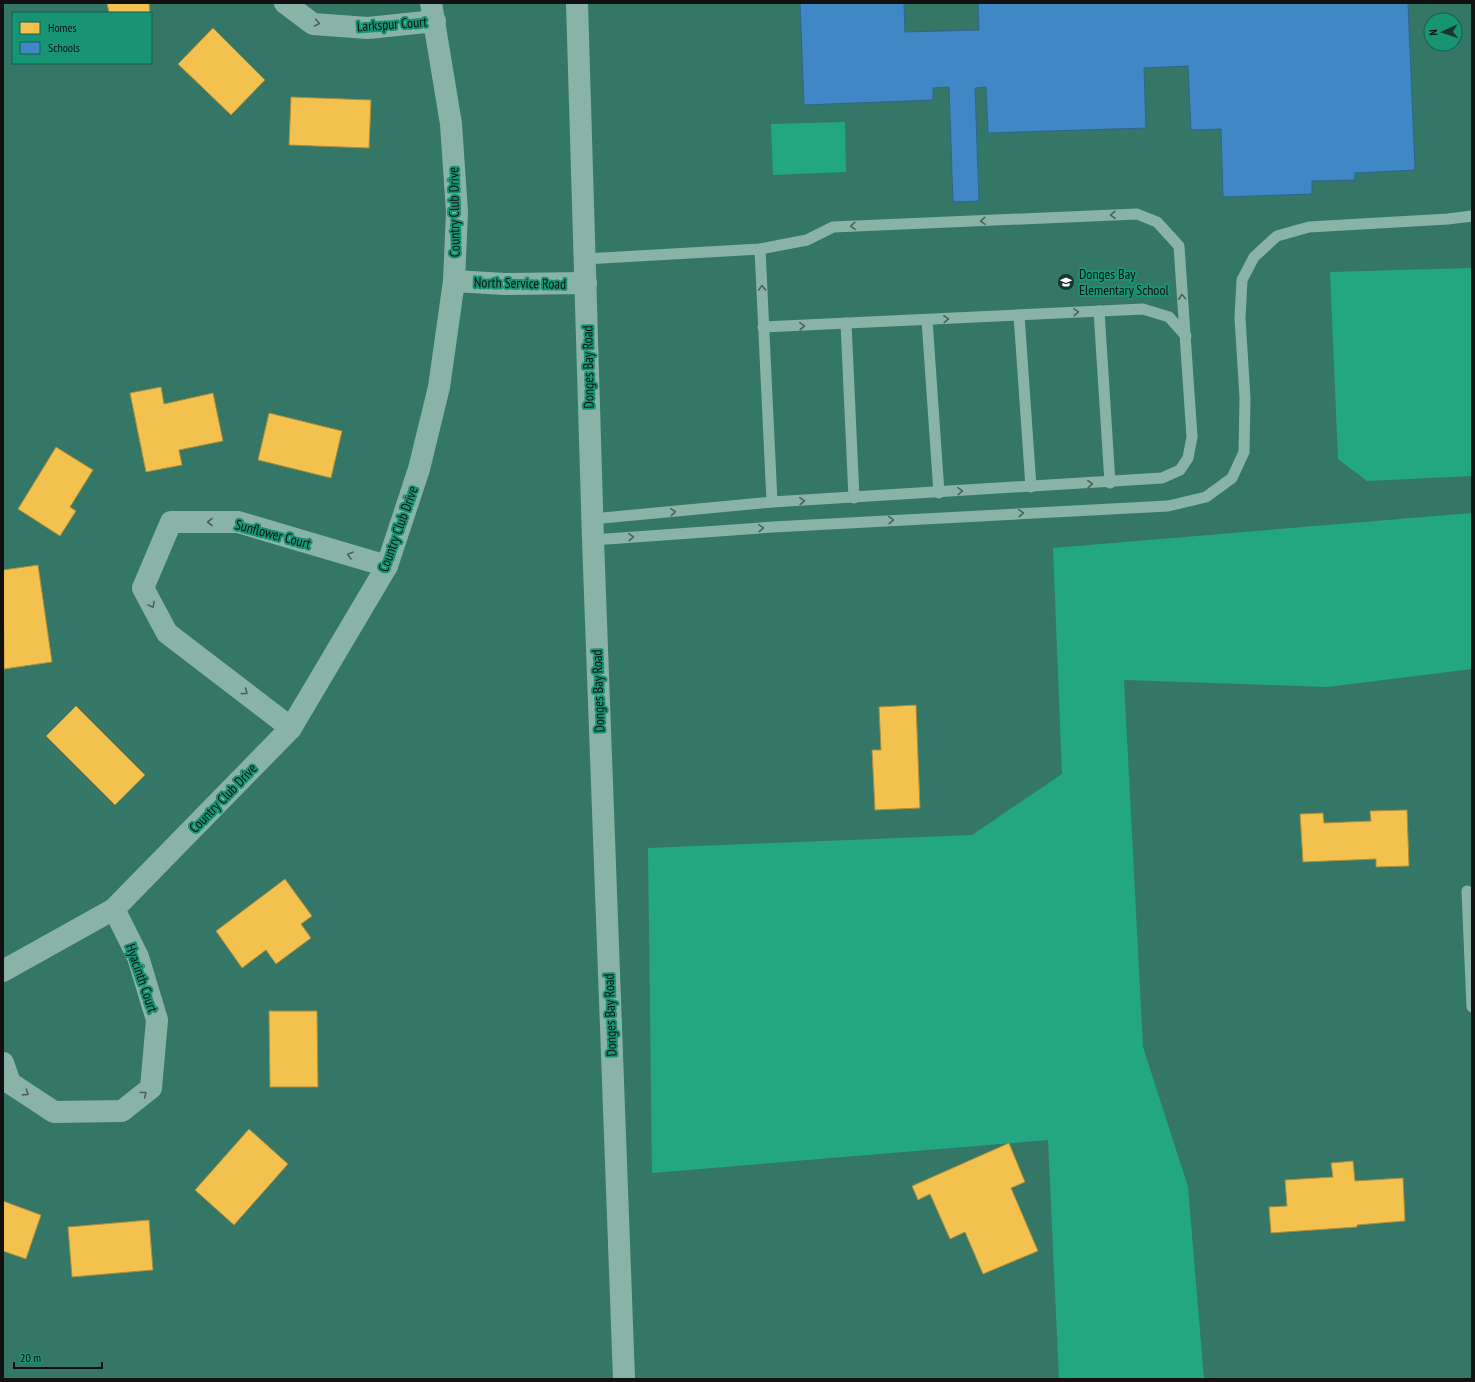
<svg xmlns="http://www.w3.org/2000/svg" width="1475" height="1382" font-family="'PT Sans Narrow',sans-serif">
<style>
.green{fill:#23a782}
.homes{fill:#f2c14e;stroke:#ae8c3c}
.schools{fill:#3f88c5;stroke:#31648f}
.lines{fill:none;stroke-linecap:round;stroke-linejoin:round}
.service{stroke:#8ab3a8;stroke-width:11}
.minor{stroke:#8ab3a8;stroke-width:22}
.tertiary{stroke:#8ab3a8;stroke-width:22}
.oneway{stroke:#4e625c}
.labels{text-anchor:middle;stroke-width:4;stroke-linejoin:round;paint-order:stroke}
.street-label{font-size:14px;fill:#111;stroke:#179473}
.poi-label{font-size:14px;fill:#111;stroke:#179473;text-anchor:start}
</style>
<rect width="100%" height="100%" fill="#347766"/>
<!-- green -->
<g class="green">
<polygon points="845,122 846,172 773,175 771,124"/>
<polygon points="1472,268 1472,476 1367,481 1338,459 1330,272"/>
<polygon points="1472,513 1472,669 1327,687 1124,680 1143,1047 1188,1187 1204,1379 1059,1379 1048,1140 652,1173 648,848 972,835 1062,774 1053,548"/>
</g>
<!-- homes -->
<g class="homes">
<polygon points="107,3 149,3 150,13 109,13"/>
<polygon points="213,28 265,80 231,115 178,64"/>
<polygon points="291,97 371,100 369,148 289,145"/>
<polygon points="161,387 164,404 213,393 223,441 179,450 182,465 146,472 130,393"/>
<polygon points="269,413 342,431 331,478 258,460"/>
<polygon points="56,447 93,470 70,507 76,511 60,536 18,509"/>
<polygon points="38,565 52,662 4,669 3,570"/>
<polygon points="916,705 920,808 875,810 872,750 881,750 879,707"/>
<polygon points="76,706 145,775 115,805 46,736"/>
<polygon points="1407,810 1409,866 1376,867 1376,859 1303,862 1300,814 1323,813 1324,823 1371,821 1370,811"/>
<polygon points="285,879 312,916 301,924 311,938 276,964 266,950 242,968 216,931"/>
<polygon points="269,1011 317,1011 318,1087 270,1087"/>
<polygon points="249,1129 288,1164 234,1225 195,1190"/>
<polygon points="1009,1143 1025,1182 1011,1188 1038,1251 983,1274 965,1232 950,1239 930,1194 918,1200 912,1186"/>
<polygon points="1353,1161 1355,1181 1403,1178 1405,1221 1357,1225 1357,1227 1271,1233 1269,1207 1287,1206 1285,1180 1333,1177 1331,1163"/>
<polygon points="3,1201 41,1215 26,1259 3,1251"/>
<polygon points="149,1220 153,1270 72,1277 68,1227"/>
</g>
<!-- schools -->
<polygon class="schools" points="800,3 904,3 905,32 979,30 978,3 1408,3 1415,170 1355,173 1355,180 1312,181 1312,194 1223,197 1221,129 1191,130 1188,66 1144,68 1146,128 988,133 986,87 975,88 979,201 953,202 949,87 933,88 933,100 804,105"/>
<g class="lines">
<!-- service -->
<g class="service">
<polyline points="760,249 772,502"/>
<polyline points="585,259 760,249 807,240 833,227 1137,214 1157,222 1179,246 1192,437 1188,458 1180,470 1162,478 772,502 592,519"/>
<polyline points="1099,311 1110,483"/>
<polyline points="1019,315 1031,487"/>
<polyline points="927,320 939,493"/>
<polyline points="846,323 854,498"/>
<polyline points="763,327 1143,309 1169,317 1186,336"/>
<polyline points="593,540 773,527 1168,506 1206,497 1232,478 1244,452 1245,398 1240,318 1242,280 1254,257 1277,236 1309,227 1448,219 1472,216"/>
<polyline points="1467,891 1472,1007"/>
</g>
<!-- minor -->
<g class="minor">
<polyline points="285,3 313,24 368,28 435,21"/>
<polyline points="454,281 505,284 586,283"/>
<polyline points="291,728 167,633 143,588 171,522 238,522 387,566"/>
<polyline points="3,971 114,909 291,728 387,566 419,469 439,387 454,281 457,212 451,124 431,3"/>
<polyline points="3,1063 10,1083 54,1112 122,1111 151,1088 157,1020 138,957 114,909"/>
</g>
<!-- tertiary -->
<polyline class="tertiary" points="577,3 593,540 624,1379"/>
</g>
<!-- one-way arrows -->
<defs><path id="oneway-chevron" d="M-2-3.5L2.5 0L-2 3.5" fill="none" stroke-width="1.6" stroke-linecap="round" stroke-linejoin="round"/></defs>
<g class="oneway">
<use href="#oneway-chevron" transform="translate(317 23) rotate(10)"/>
<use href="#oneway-chevron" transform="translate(1113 215) rotate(177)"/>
<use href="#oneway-chevron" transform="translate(983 221) rotate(177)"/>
<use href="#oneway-chevron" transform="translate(853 226) rotate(177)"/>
<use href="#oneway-chevron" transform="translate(762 288) rotate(-92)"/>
<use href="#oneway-chevron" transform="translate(1182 297) rotate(-95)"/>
<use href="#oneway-chevron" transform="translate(1076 312) rotate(-3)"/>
<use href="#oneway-chevron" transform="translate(946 319) rotate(-3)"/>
<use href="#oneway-chevron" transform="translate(802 326) rotate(-3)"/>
<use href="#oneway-chevron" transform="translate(1090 484) rotate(-3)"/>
<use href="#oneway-chevron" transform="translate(960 491) rotate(-3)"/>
<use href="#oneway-chevron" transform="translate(802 501) rotate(-3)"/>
<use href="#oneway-chevron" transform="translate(673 512) rotate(-5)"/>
<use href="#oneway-chevron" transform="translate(1021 513) rotate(-3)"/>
<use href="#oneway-chevron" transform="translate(891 520) rotate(-3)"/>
<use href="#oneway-chevron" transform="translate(210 522) rotate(180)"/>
<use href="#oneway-chevron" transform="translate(761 528) rotate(-4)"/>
<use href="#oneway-chevron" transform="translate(631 537) rotate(-4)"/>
<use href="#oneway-chevron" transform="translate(350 555) rotate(-164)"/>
<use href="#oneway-chevron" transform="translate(152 605) rotate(62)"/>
<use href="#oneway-chevron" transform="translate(245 692) rotate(37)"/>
<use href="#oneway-chevron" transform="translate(26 1093) rotate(33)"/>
<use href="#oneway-chevron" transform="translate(144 1094) rotate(-38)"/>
</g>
<!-- icons -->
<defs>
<symbol id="school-disc" viewBox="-11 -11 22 22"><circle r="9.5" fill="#1d352f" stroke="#179473"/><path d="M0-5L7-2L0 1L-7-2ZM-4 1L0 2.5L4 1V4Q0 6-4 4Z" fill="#fff"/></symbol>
</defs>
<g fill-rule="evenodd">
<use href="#school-disc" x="1056" y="272" width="20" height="20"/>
</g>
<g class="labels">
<!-- street labels -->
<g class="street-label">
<text transform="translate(392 24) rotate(-4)" y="5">Larkspur Court</text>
<text transform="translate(454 212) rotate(-91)" y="5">Country Club Drive</text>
<text transform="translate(520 283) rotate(1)" y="5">North Service Road</text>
<text transform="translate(588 367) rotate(-91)" y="5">Donges Bay Road</text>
<text transform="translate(398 529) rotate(-70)" y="5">Country Club Drive</text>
<text transform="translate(273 534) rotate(15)" y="5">Sunflower Court</text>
<text transform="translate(598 691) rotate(-92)" y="5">Donges Bay Road</text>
<text transform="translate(223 798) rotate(-46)" y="5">Country Club Drive</text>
<text transform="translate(142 978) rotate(71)" y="5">Hyacinth Court</text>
<text transform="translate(610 1015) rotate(-92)" y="5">Donges Bay Road</text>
</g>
<!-- poi labels -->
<g class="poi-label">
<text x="1079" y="279">Donges Bay<tspan x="1079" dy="16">Elementary School</tspan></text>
</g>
</g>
<!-- border -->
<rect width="1475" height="1382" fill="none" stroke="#111111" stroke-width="8"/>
<!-- legend -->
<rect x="12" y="12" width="140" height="52" fill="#179473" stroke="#15604c"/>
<rect x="20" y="22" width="20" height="12" fill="#f2c14e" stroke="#15604c"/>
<text x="48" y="32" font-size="12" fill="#111111">Homes</text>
<rect x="20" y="42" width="20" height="12" fill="#3f88c5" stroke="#15604c"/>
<text x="48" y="52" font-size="12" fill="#111111">Schools</text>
<!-- north arrow -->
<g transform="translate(1443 32) rotate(267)"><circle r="19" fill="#179473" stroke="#15604c"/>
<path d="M0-3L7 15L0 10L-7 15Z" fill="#1d352f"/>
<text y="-6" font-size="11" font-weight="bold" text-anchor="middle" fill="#111111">N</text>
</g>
<!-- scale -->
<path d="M14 1362v6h88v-6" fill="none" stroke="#111111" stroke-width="2"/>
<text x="20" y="1362" font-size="12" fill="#111111" stroke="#179473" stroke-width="3" paint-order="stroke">20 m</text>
</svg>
